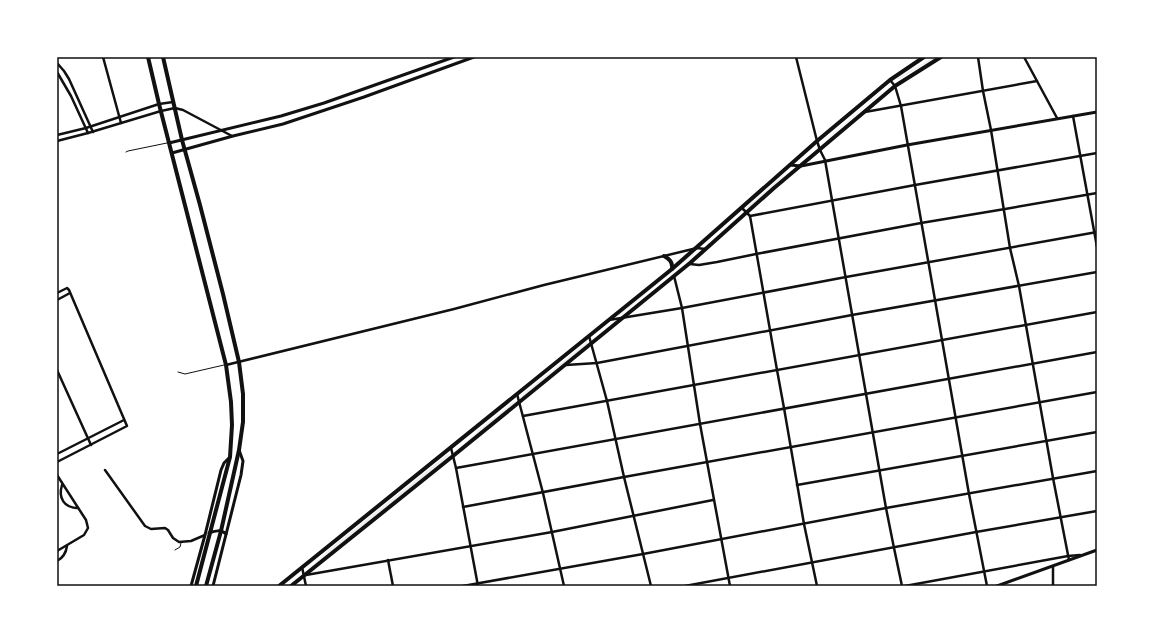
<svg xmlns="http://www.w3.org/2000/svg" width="1154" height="643" font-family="Lato,sans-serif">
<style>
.green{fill:#eee}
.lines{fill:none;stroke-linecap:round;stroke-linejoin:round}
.service{stroke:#111;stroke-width:1}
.minor{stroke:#111;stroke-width:2.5}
.tertiary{stroke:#111;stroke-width:3}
.primary{stroke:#111;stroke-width:4}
.neatline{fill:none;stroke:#111;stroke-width:1.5}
</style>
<rect width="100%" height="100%" fill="#fff"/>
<!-- green -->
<g class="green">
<polygon points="934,57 937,57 899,79 897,79 898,78"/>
<polygon points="882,92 827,140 827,139 880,93"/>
<polygon points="788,172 748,209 746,208 782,176"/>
<polygon points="693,254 694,254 620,315 618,315"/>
<polygon points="587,342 588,342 587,344 522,397 521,396"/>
<polygon points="515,401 516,401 514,404 457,450 474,435 481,428"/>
<polygon points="448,454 449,455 449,457 307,570 331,548"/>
</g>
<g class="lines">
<!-- service -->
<g class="service">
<polyline points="126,152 128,151 167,143"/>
<polyline points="178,372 185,374 224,365"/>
<polyline points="175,550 180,547 181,543"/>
</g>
<!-- minor -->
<g class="minor">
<polyline points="103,57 121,123"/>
<polyline points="796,57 817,141 820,150 825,160 886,508 894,548 902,586"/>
<polyline points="978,57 983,91 991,130 1010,248 1019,286 1053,478 1069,560"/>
<polyline points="1024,57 1057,118"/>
<polyline points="57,63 64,71 69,79 93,132"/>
<polyline points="57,72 71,96 88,133"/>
<polyline points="890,80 895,86 901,106 969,494 987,586"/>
<polyline points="865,112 1037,81"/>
<polyline points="1073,116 1097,247"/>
<polyline points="57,135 86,128 159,104 173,102"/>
<polyline points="57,141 88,133 161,111 175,108 183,110 232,136"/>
<polyline points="742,208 750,216 915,185 1097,153"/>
<polyline points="750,216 777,370 784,408 804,524 817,586"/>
<polyline points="690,264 699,265 717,262 756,254 921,223 1005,209 1097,193"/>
<polyline points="674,276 682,308 700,424 730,586"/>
<polyline points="57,293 67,288 69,290 127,426 57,462"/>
<polyline points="57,300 70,293"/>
<polyline points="609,320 682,308 846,277 1097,232"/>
<polyline points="589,336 607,401 624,477 651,586"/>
<polyline points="226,365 454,309 544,285 697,248 705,249"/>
<polyline points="566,365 597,363 852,315 1097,272"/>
<polyline points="57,370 91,445"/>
<polyline points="517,394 543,493 564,586"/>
<polyline points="523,416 1097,312"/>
<polyline points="451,448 456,468 478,586"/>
<polyline points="57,454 124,420"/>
<polyline points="456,468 1097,352"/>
<polyline points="105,470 145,526 151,529 165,528 168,530 173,538 179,542 191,541 205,535"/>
<polyline points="57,475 86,520 88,528 84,535 57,551"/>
<path d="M 62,485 C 58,498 64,508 78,508"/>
<polyline points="797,485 1097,432"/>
<polyline points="463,507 624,477 1097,392"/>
<polyline points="388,560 393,586"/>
<path d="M 57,561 C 63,558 66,553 67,546"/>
<polyline points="302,567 306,586"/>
<polyline points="306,575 552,532 713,500"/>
<polyline points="463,586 643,554 886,508 1097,471"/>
<polyline points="685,586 976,532 1097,511"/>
<polyline points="905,586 1068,556 1080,555"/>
<polyline points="1053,586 1053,566"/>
</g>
<!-- tertiary -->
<g class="tertiary">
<polyline points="169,143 281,116 324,103 454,57"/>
<polyline points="172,153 233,136 283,124 364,97 474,57"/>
<polyline points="790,165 801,166 907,145 1097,112"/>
<path d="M 209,533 C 215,531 221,529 226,534"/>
<polyline points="191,586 205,535 221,470 224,463 230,457"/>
<polyline points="213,586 241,475 243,461 239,450"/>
<polyline points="997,586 1097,550"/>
</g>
<!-- primary -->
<g class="primary">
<polyline points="148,57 159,104 226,365 231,402 232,425 230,457 196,586"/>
<polyline points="163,57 182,140 200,205 223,294 239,362 243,394 243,422 239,450 221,531 206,586"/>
<path d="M 664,256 C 670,259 673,263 672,269"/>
<polyline points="279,586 672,269 817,141 890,80 924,57"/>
<polyline points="291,586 453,456 690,263 774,188 895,86 941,57"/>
</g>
</g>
<!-- border -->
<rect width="1154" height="643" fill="none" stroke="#ffffff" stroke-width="116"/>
<rect x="58" y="58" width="1038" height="527" class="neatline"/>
</svg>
